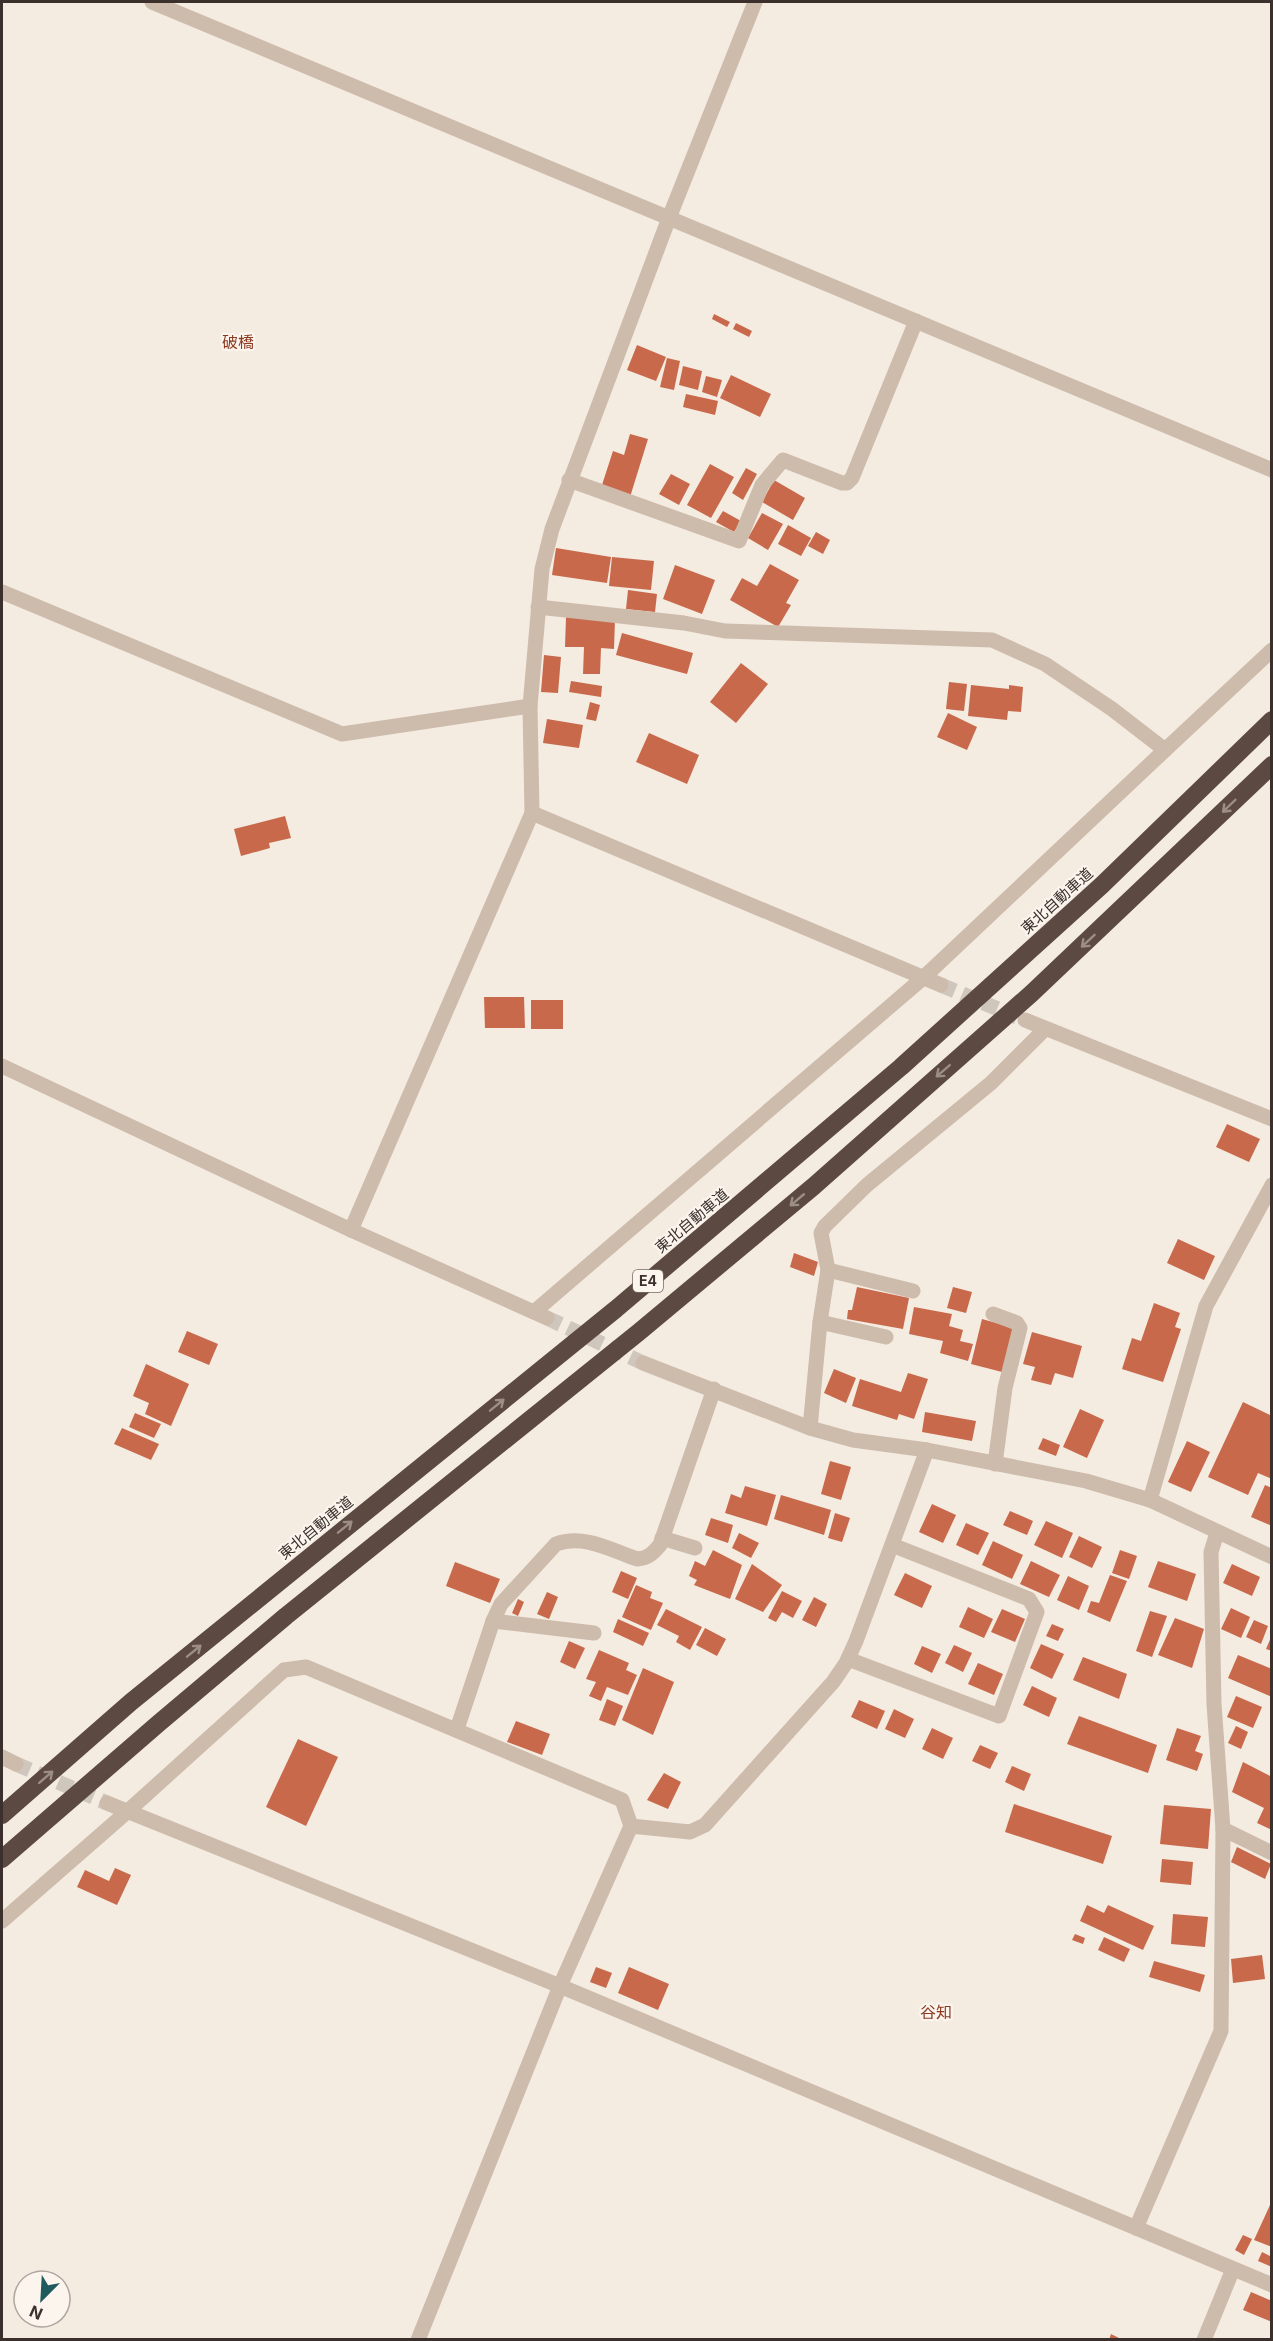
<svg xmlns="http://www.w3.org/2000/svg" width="1273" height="2341" font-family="Inter,'Noto Sans JP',sans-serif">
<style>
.building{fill:#c8694b}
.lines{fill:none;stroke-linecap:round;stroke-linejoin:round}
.minor-tunnel{stroke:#cfc6bd;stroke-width:15;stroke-dasharray:15 8;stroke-linecap:butt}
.minor{stroke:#cdbbac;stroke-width:15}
.highway{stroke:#5c4a42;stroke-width:18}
.oneway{stroke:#9c8e87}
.labels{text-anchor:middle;stroke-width:4.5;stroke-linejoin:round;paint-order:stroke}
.shield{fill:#fbf5ee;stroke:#756b66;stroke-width:1.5}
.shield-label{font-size:14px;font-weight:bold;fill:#3b302b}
.street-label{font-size:15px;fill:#3b302b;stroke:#fbf5ee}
.neighbourhood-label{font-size:16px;fill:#8c3b22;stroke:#fbf5ee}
</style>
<rect width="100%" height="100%" fill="#f4ebe1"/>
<!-- building -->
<g class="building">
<polygon points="714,314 730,322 727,327 712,319"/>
<polygon points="736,323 752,331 749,337 733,329"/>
<polygon points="637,345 666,357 656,381 627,370"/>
<polygon points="667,358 680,361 674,390 660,387"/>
<polygon points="683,366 702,371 698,390 679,385"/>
<polygon points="731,375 771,394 760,417 720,398"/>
<polygon points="706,376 722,380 717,397 702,392"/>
<polygon points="686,394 718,401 715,415 683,407"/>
<polygon points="630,434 648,439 630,497 601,488 613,451 624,455"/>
<polygon points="710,464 734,477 711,518 687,505"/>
<polygon points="746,468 757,474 743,500 732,493"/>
<polygon points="671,474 690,484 679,505 659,494"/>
<polygon points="774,480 805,498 793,520 762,502"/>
<polygon points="723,511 741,521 734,532 716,522"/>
<polygon points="762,513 783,524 768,550 748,538"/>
<polygon points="788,525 811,538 801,556 778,544"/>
<polygon points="816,532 830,540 823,554 808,546"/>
<polygon points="556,548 611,557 607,583 552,575"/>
<polygon points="612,557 654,561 651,590 609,586"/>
<polygon points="770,564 799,580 786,603 791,605 778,627 730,600 742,578 757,586"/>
<polygon points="675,565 715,580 702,614 663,599"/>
<polygon points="628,590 657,594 655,612 626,609"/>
<polygon points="566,617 615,619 614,649 601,648 600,674 583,674 584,647 565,647"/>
<polygon points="622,633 693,653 687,674 616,655"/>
<polygon points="544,655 561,657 558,693 541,692"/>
<polygon points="741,663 768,684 736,723 710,702"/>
<polygon points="571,681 602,686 601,697 569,692"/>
<polygon points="949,682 967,684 964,711 946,709"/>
<polygon points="971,685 1009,689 1009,685 1023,687 1021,712 1008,711 1007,720 968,716"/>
<polygon points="590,702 600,705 596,721 586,719"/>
<polygon points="948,713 977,727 967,750 937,737"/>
<polygon points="547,719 583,725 579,748 543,743"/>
<polygon points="649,733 699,755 687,784 636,762"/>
<polygon points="285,816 291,838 269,843 270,848 241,856 234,829"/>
<polygon points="484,997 524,997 525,1028 485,1028"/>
<rect x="531" y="1000" width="32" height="29"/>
<polygon points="1227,1124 1260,1139 1249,1162 1216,1147"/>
<polygon points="1178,1239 1215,1256 1204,1280 1167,1263"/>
<polygon points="794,1253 818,1262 814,1276 790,1267"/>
<polygon points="857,1287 909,1298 903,1329 847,1319 848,1310 852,1310"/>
<polygon points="953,1287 972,1292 966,1313 947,1308"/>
<polygon points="1154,1303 1180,1313 1175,1327 1181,1329 1163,1382 1122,1369 1132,1338 1141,1341"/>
<polygon points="914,1307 952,1314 949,1326 963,1330 960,1341 973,1344 968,1361 940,1353 943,1341 909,1334"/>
<polygon points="982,1319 1014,1328 1002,1372 971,1364"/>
<polygon points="187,1331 218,1344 209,1365 178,1352"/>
<polygon points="1032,1332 1082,1346 1073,1378 1055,1373 1051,1385 1031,1380 1035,1367 1023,1364"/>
<polygon points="146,1364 189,1384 171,1426 145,1414 149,1403 133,1396"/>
<polygon points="834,1369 856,1378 846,1403 824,1393"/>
<polygon points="908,1373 928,1379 914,1419 899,1414 897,1420 852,1406 860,1379 901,1392"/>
<polygon points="1243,1402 1272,1416 1272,1479 1258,1473 1248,1495 1208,1477"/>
<polygon points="1080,1409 1104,1420 1087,1458 1063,1447"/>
<polygon points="925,1412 976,1421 972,1441 922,1432"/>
<polygon points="135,1413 161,1424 154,1438 129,1427"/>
<polygon points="122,1428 159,1444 151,1460 114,1444"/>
<polygon points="1043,1438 1060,1445 1056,1456 1038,1449"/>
<polygon points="1187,1441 1210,1452 1191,1492 1168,1482"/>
<polygon points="830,1461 851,1467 841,1500 821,1494"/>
<polygon points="1265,1485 1272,1488 1272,1526 1251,1517"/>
<polygon points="745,1486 776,1495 767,1526 725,1513 731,1494 741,1498"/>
<polygon points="781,1495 831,1510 824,1535 774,1519"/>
<polygon points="932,1504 956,1515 943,1543 919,1532"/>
<polygon points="1010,1511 1033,1521 1027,1535 1003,1525"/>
<polygon points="835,1513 850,1518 842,1542 828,1538"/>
<polygon points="711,1518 733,1525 728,1543 705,1535"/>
<polygon points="1046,1521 1073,1533 1062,1558 1034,1545"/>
<polygon points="966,1523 989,1533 978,1555 956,1545"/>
<polygon points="739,1533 759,1543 751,1558 732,1548"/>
<polygon points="1079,1536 1102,1547 1092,1568 1069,1557"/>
<polygon points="993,1541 1023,1555 1012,1579 982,1565"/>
<polygon points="713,1550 742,1565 730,1599 694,1585 697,1580 689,1576 695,1561 705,1566"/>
<polygon points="1120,1550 1137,1556 1129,1579 1112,1573"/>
<polygon points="1031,1561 1060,1575 1049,1597 1020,1584"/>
<polygon points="1158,1561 1196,1574 1187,1601 1148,1587"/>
<polygon points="455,1562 500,1579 490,1603 446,1586"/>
<polygon points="752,1564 782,1585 763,1612 735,1599"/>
<polygon points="1232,1564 1260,1577 1252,1596 1223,1583"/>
<polygon points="621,1571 637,1578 628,1599 612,1592"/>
<polygon points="905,1573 932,1586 922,1608 894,1595"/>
<polygon points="1110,1575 1127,1581 1110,1622 1087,1612 1091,1601 1099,1603"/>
<polygon points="1068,1576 1089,1586 1079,1610 1057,1600"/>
<polygon points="636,1585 652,1592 650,1598 663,1603 651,1630 622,1617"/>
<polygon points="782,1591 802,1601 793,1618 782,1612 776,1622 768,1618"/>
<polygon points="547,1592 558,1597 549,1619 537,1614"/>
<polygon points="814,1597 827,1604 816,1627 802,1620"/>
<polygon points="518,1599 524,1602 518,1616 512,1613"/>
<polygon points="968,1607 993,1619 984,1638 959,1627"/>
<polygon points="1231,1608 1250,1617 1241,1638 1221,1629"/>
<polygon points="666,1609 702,1627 690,1650 676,1642 679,1636 657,1625"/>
<polygon points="1002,1609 1025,1619 1015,1642 991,1632"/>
<polygon points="1150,1611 1167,1616 1152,1657 1136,1651"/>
<polygon points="1175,1618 1204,1629 1192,1668 1158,1655"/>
<polygon points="618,1619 649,1633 643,1646 613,1632"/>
<polygon points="1254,1620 1268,1626 1261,1644 1246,1637"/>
<polygon points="1052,1624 1064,1629 1058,1641 1046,1636"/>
<polygon points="705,1628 726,1639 717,1656 696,1645"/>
<polygon points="1272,1635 1272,1651 1266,1649"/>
<polygon points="569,1641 585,1648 575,1669 560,1662"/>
<polygon points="1041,1644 1064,1654 1052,1679 1030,1668"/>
<polygon points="954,1645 972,1653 963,1672 945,1663"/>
<polygon points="922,1646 941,1654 932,1673 914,1664"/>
<polygon points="599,1650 629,1663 626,1670 637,1675 628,1695 607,1687 601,1701 589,1696 596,1682 586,1679"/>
<polygon points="1238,1655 1272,1669 1272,1697 1228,1678"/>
<polygon points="1083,1657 1127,1674 1119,1699 1073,1680"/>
<polygon points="978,1663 1003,1674 994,1695 968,1684"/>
<polygon points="643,1668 674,1682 653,1735 622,1720"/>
<polygon points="1032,1686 1057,1698 1049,1717 1023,1705"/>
<polygon points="1236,1696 1262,1707 1253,1728 1227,1717"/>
<polygon points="607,1699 623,1706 615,1726 599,1720"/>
<polygon points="859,1700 885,1711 877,1729 851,1717"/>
<polygon points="894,1709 914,1719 905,1738 885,1729"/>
<polygon points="1079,1716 1157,1745 1148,1773 1067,1744"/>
<polygon points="516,1721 550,1734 542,1755 507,1742"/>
<polygon points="1236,1726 1248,1732 1241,1749 1228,1743"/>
<polygon points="932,1728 953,1738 943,1759 922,1749"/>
<polygon points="1177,1728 1201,1736 1195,1751 1203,1754 1197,1771 1166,1760"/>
<polygon points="298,1739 338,1757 306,1826 266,1807"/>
<polygon points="980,1745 998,1753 990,1769 972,1761"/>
<polygon points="1243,1762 1272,1777 1272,1830 1257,1823 1264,1808 1232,1792"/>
<polygon points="1012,1766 1031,1774 1024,1791 1005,1782"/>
<polygon points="664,1773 681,1782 668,1809 647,1800"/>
<polygon points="1014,1804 1112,1836 1103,1864 1005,1832"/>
<polygon points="1164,1805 1211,1809 1208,1849 1160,1844"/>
<polygon points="1237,1847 1271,1864 1265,1879 1231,1862"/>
<polygon points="1162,1859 1193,1862 1191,1885 1160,1882"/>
<polygon points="115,1868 131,1875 117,1905 77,1887 85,1870 109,1881"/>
<polygon points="1087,1905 1104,1913 1108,1905 1154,1926 1143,1950 1080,1921"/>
<polygon points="1173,1914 1208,1917 1205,1947 1171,1944"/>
<polygon points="1075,1934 1085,1938 1083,1944 1072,1940"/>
<polygon points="1104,1937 1130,1949 1124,1962 1098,1950"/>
<polygon points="1262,1955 1265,1979 1233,1983 1231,1959"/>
<polygon points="1154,1961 1205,1975 1200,1992 1149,1977"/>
<polygon points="596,1967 612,1973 606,1988 590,1982"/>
<polygon points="629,1967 669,1984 658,2010 618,1993"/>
<polygon points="1270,2205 1272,2205 1272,2247 1254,2240"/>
<polygon points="1243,2235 1252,2239 1244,2255 1235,2250"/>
<polygon points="1262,2252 1272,2257 1272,2267 1258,2261"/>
<polygon points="1251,2292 1272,2301 1272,2322 1243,2310"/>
<polygon points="1111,2334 1123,2340 1109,2340"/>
</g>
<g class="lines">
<!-- minor-tunnel -->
<g class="minor-tunnel">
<polyline points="941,985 1017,1017"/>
<polyline points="547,1318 643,1363"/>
<polyline points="16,1764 107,1803"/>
</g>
<!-- minor -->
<g class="minor">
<polyline points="152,2 1272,470"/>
<polyline points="569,480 739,541 762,485 783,460 842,483 847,483 852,478 916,321"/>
<polyline points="2,592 342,734 530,706"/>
<polyline points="538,607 684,623 725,631 992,640 1045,664 1112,709 1165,750 1272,650"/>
<polyline points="532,813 941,985"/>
<polyline points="1025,1020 1272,1119"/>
<polyline points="2,1066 351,1230 547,1318"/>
<polyline points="351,1230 532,813 530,706 542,569 552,529 669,218 755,2"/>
<polyline points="828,1270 913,1291"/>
<polyline points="534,1312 923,978 1165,750"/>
<polyline points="993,1314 1017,1323 1020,1328 1005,1388 995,1464"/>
<polyline points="820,1322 886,1337"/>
<polyline points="643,1363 810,1428 853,1440 927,1450 1086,1481 1150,1500 1272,1557"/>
<polyline points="810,1428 820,1322 828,1270 821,1233 825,1226 867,1185 991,1083 1045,1029"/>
<polyline points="1150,1500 1206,1306 1272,1185"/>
<polyline points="662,1538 695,1548"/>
<polyline points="493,1621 594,1633"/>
<polyline points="848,1659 999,1716 1037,1612 1029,1599 892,1545"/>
<path d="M 457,1729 L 493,1621 L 501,1604 L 556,1544 C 584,1534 611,1550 637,1559 C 649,1558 653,1553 660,1545 L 714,1389"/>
<polyline points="2,1757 16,1764"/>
<polyline points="107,1803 560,1986 1272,2285"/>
<polyline points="1223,1829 1272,1853"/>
<polyline points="2,1921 128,1811 284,1670 306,1667 622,1800 631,1826"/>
<polyline points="1136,2228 1221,2031 1223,1829 1214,1704 1211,1552 1217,1533"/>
<polyline points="418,2340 560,1986 631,1826 690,1832 705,1825 833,1682 846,1663 856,1641 927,1450"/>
<polyline points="1204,2340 1233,2269"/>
</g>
<!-- highway -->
<g class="highway">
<polyline points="2,1815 131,1702 616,1309 901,1067 1102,885 1272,720"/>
<polyline points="2,1859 159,1723 286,1616 639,1332 814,1186 1032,993 1272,765"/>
</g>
</g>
<!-- one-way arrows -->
<defs><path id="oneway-shaft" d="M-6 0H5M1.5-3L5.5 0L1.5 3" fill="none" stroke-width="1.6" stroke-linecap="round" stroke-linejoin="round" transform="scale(1.5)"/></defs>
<g class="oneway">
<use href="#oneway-shaft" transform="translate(1229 806) rotate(136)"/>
<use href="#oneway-shaft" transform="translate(1088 941) rotate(137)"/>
<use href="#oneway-shaft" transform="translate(943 1071) rotate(139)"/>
<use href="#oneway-shaft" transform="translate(797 1200) rotate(140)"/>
<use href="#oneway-shaft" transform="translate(497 1405) rotate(-39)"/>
<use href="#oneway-shaft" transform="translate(345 1527) rotate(-39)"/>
<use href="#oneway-shaft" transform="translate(194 1651) rotate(-39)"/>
<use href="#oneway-shaft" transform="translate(46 1777) rotate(-41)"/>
</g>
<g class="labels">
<!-- shield labels -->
<rect class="shield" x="633" y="1270" width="30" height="22" rx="4.5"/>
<g class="shield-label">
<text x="648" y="1286">E4</text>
</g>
<!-- street labels -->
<g class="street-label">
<text transform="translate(1057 901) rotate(-42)" y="5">東北自動車道</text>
<text transform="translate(692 1221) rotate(-40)" y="5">東北自動車道</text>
<text transform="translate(316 1528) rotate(-39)" y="5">東北自動車道</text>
</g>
<!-- neighbourhood labels -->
<g class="neighbourhood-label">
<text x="238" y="348">破橋</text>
<text x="936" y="2018">谷知</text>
</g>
</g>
<!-- border -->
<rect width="1273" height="2341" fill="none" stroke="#3b302b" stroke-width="6"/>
<!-- north arrow -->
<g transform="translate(42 2299) rotate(204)"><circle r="28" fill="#fbf5ee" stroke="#aea6a0" stroke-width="1.5"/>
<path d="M0-4.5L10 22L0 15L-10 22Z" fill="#1f5a5e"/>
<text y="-9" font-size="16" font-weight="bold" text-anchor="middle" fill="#3b302b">N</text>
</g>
</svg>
